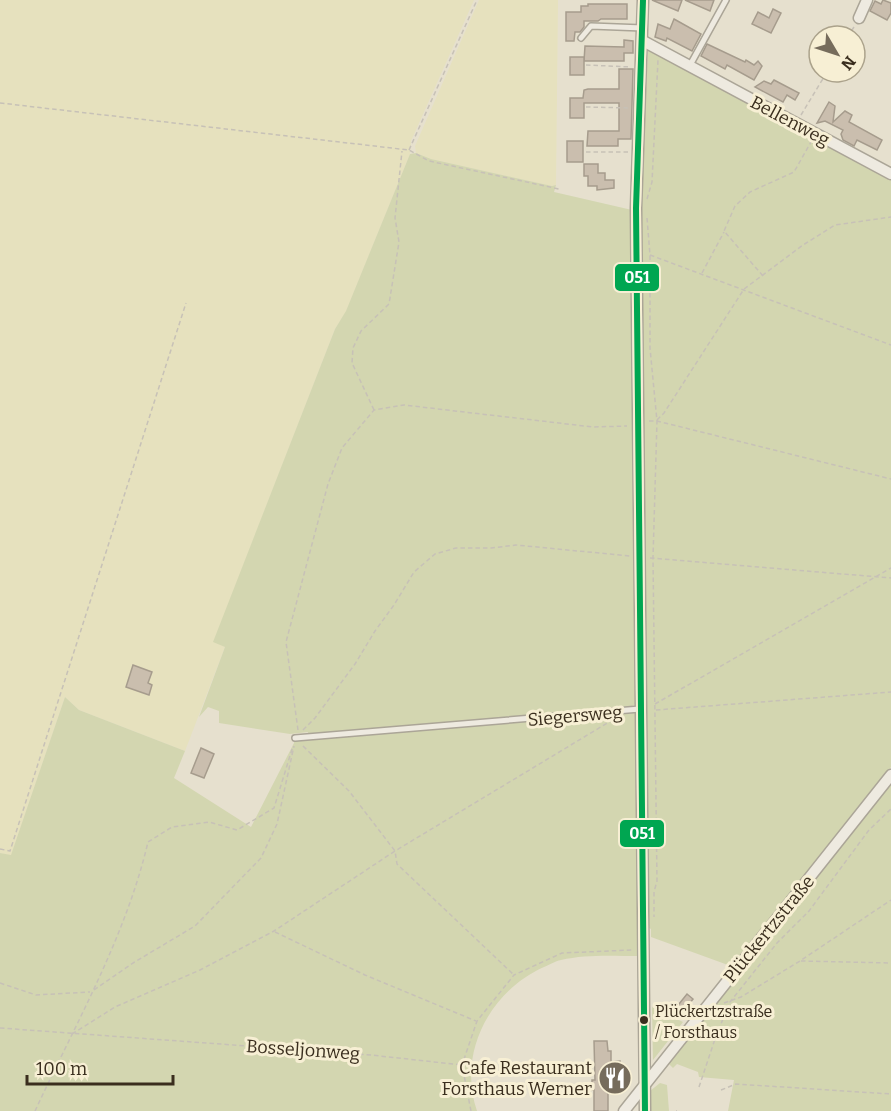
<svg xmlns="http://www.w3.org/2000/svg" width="891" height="1111" font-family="Bitter,serif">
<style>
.farmland{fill:#e6e1be}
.green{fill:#d3d6b0}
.building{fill:#cabeae;stroke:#a69c8d;stroke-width:1.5}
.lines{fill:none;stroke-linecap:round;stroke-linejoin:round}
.service-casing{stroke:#aba597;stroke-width:8}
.minor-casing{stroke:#aba597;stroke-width:13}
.path{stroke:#c7c1b7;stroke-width:1.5;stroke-dasharray:4.5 3;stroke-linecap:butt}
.service{stroke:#eeeae0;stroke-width:5}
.minor{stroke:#eeeae0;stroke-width:10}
.bus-1-casing{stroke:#f7efd4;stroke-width:10}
.bus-1{stroke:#00a651;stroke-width:6}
.bus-dot{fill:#3a2e1e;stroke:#f7efd4;stroke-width:2}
.labels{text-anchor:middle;stroke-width:6;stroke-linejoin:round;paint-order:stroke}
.bus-label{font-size:16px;fill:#3a2e1e;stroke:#f7efd4;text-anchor:start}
.street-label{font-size:18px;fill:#3a2e1e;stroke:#f7efd4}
.poi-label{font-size:18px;fill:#3a2e1e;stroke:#f7efd4;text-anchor:end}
.line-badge{stroke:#f7efd4;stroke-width:2}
.badge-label{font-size:16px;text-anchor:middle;font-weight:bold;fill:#fff}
</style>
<rect width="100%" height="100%" fill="#e6e0ce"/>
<!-- farmland -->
<g class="farmland">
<polygon points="0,0 474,0 411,141 410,154 346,312 335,329 214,641 225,647 185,751 79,710 65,697 11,856 0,853"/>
<polygon points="479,0 558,0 556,185 552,186 431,159 416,153 415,146"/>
</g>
<!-- green -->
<g class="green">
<polygon points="648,50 891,180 891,767 739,957 736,957 728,965 651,937 651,929 647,927 640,213"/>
<polygon points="416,153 431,159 552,186 556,185 554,192 632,210 636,704 626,709 308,734 308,732 290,734 219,723 219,711 208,707 199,717 225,647 213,642 335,329 346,311 410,154"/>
<path d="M 65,697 L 79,710 L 185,751 L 174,778 L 251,827 L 294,743 L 294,739 L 636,713 L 639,956 C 614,956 586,954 561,960 C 555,961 549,965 544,967 C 490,991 457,1053 477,1111 L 0,1111 L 0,853 L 11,855 Z"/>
<polygon points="891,782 891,1111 728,1111 734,1080 699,1077 698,1072 677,1064 673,1068 668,1063"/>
<polygon points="652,1007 683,1022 653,1060"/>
<polygon points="660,1083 667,1085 669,1111 649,1111 650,1091"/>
</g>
<!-- building -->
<g class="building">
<polygon points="652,0 682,0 678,11"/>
<polygon points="685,0 714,0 710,11"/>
<polygon points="883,0 891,3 891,13 887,20 870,11 875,1 881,4"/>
<polygon points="588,4 627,4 627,19 601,19 598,21 584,21 584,27 580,32 575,32 574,41 566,41 566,12 581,12 581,6 588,6"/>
<polygon points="773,9 781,13 771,33 752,24 758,12 769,18"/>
<polygon points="674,19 701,34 692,51 667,38 666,41 655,37 658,24 670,29"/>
<polygon points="624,40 633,41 633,53 624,53 624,61 584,61 585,46 624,47"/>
<polygon points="707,44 745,62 746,60 754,65 758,61 762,66 754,80 727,65 725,69 701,56"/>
<rect x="570" y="57" width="14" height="18"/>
<polygon points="619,69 633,69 631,139 618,139 618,146 587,146 588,131 619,131 619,103 584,103 584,118 570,118 570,98 583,98 584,90 588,89 619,89"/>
<polygon points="774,80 799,93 795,100 787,95 783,102 755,87 764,81 771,84"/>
<polygon points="829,102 835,106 833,122 845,111 852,115 849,122 882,140 877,150 857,140 854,146 843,140 841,134 843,130 825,121 817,123"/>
<rect x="567" y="141" width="16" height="21"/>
<polygon points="584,164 598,164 598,173 605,173 605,180 614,180 614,188 597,190 597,186 588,186 588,176 584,176"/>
<polygon points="133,665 152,672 148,683 152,685 149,695 126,687"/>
<polygon points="201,748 214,754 204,778 191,773"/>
<polygon points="687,994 693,999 681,1014 675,1009"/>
<polygon points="594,1041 607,1041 608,1051 611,1051 611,1062 620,1061 620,1093 608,1093 608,1111 594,1111 594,1090 592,1090 592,1080 595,1080"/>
</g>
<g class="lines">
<defs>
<g id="service">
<polyline points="581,38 591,26 643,28"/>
<polyline points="689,67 726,0"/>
<polyline points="295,738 640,709"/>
</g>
<g id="minor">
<polyline points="643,0 636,208 645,1111"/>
<polyline points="859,18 867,0"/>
<polyline points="643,41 891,174"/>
<polyline points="624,1111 891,775"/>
</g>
</defs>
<!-- service casing -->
<use href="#service" class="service-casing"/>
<!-- minor casing -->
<use href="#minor" class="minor-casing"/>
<!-- path -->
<g class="path">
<polyline points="848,36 854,27"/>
<polyline points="586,65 631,67"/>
<polyline points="0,103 409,150 429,161 559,189"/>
<polyline points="586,107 630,108"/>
<polyline points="801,115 827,72"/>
<polyline points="409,150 477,0"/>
<polyline points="586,152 628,152"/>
<polyline points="647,199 652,182 658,60"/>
<polyline points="647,218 650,255 650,348 657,421 653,558 657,881 654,892 654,917"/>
<polyline points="650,255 891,345"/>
<polyline points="702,273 724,232"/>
<polyline points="763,276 724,231 735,206 750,192 794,172 811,142"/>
<polyline points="374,410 352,363 353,348 361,331 389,304 399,242 395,218 402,151"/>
<polyline points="657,420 664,413 744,289 803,245 835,225 891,217"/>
<polyline points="649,421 657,421 891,479"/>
<polyline points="650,558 891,578"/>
<polyline points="655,704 891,568"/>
<polyline points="656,710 891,692"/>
<polyline points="298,730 286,642 328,484 342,448 374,410 404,405 593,427 627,426"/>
<polyline points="303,730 315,718 355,664 375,631 394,605 414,572 435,554 456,548 491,548 516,545 630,556"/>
<polyline points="303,746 349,791 395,851 397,864 514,975"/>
<polyline points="0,849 10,851 186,303"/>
<polyline points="275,932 365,975 476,1021"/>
<polyline points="801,961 891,963"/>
<polyline points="0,983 36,995 90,992"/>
<polyline points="94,990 133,963 195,926 261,858 277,824 294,746"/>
<polyline points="724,1003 741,997 800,961 891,900"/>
<polyline points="0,1028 371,1055 462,1065"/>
<polyline points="72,1034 115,1007 200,970 274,931 395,851 614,719"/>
<polyline points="699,1087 716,1036 730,1002 777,943 809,911 869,830 891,809"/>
<polyline points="721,1090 736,1084 891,1094"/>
<path d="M 35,1111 C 76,1023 126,936 148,842 L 172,827 L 209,822 L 237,830 L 274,808 L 293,746"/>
<polyline points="471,1111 462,1065 477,1021 514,975 562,953 632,950"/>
<polyline points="676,1111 677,1111"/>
</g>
<!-- service -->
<use href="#service" class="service"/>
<!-- minor -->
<use href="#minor" class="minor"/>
<defs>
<polyline id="bus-1" points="643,0 636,208 645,1111"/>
</defs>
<!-- bus-1 casing -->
<use href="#bus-1" class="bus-1-casing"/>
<!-- bus-1 -->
<use href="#bus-1" class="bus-1"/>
</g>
<!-- icons -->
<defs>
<symbol id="restaurant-disc" viewBox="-11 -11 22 22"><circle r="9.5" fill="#766c5c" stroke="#f7efd4"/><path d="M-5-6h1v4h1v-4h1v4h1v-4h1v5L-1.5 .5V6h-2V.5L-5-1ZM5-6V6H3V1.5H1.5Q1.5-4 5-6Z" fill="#fff"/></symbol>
</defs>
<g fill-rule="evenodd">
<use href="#restaurant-disc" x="596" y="1059" width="38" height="38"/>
</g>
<!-- markers -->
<circle class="bus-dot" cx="644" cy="1020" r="5"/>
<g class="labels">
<!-- bus labels -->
<g class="bus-label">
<text x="655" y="1017">Plückertzstraße<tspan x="655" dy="21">/ Forsthaus</tspan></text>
</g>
<!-- street labels -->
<g class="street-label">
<text transform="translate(790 121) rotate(28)" y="6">Bellenweg</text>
<text transform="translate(575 716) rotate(-5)" y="6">Siegersweg</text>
<text transform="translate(769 929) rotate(-51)" y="6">Plückertzstraße</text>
<text transform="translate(303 1050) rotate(4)" y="6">Bosseljonweg</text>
</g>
<!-- poi labels -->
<g class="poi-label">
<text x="592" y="1074">Cafe Restaurant<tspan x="592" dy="21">Forsthaus Werner</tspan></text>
</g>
</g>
<g class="line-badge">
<rect x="614" y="263" width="46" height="29" rx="6" fill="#00a651"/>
<rect x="619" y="819" width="46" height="29" rx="6" fill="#00a651"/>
</g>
<g class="badge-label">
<text x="637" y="283">051</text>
<text x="642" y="839">051</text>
</g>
<!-- north arrow -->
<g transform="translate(837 54) rotate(129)"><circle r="28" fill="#f7efd4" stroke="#aba28b" stroke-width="1.5"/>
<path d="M0-4.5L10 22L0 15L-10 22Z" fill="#766c5c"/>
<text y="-9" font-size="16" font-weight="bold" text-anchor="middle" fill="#3a2e1e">N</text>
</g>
<!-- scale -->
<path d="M27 1075v9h146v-9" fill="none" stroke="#3a2e1e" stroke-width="3"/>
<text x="36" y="1075" font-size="18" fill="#3a2e1e" stroke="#f7efd4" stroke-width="4.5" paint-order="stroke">100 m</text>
</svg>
